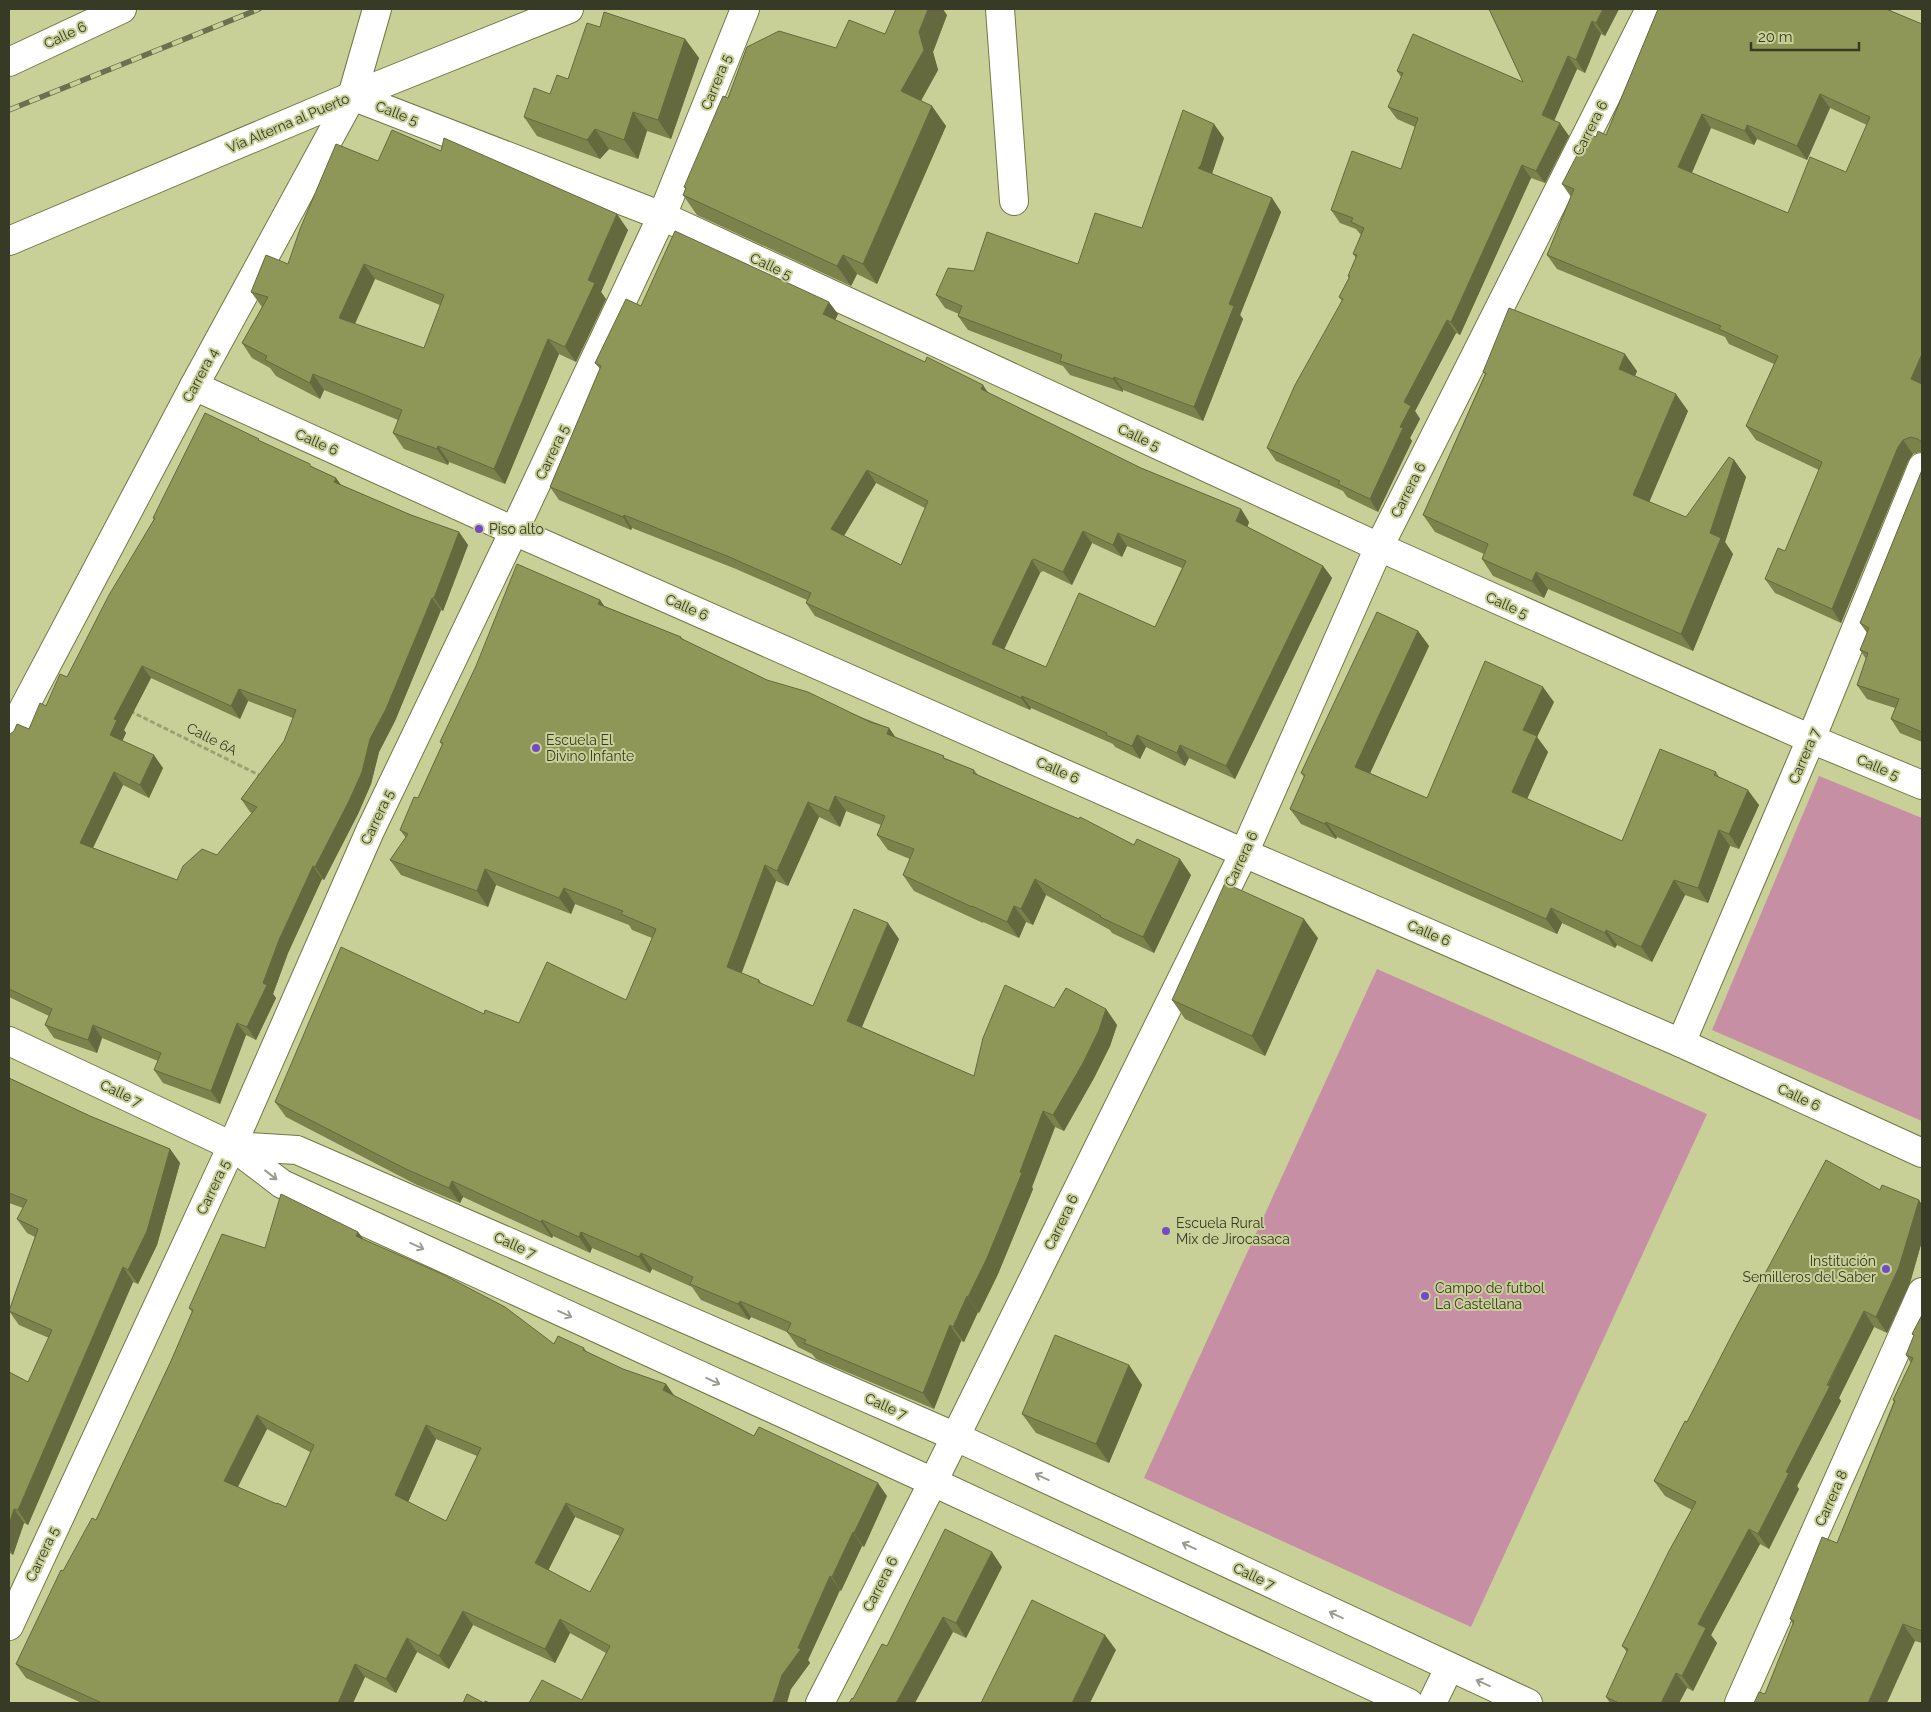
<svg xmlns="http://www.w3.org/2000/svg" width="1931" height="1712" font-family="Raleway,sans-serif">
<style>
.green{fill:#c78fa4}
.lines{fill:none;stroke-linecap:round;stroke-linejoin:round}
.minor-casing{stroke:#717844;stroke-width:30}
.major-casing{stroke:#717844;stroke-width:30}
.path{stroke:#9aa173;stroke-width:3;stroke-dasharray:5 2.5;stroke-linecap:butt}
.minor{stroke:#fff;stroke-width:28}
.major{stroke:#fff;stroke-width:28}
.rail-casing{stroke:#6b704e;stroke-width:5.5}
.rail{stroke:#c8d098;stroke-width:4;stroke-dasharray:11;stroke-linecap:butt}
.wall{fill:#7b824c;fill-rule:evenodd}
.shaded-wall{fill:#646a3e}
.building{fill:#8f9758;stroke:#646a3e;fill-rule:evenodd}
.oneway{stroke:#9b9c92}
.poi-dot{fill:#734bc4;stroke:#c8d098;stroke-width:2}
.labels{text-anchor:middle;stroke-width:4;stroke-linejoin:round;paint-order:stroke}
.street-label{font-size:14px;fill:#373a24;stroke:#c8d098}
.poi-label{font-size:14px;fill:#373a24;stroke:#c8d098;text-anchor:start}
</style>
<rect width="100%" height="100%" fill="#c8d098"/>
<!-- green -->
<g class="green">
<polygon points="1819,776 1922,818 1922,1121 1712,1030"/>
<polygon points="1377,969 1707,1114 1471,1627 1144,1478"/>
</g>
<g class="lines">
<defs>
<g id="minor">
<polyline points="1000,9 1014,201"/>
<polyline points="9,62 122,9"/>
<polyline points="352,96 662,216 1379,547 1811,739 1922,785"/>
<polyline points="194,386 514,531 1244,853 1681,1043 1922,1153"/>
<polyline points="9,736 194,386 352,96 377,9"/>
<polyline points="9,1041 232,1146 282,1184 933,1482 1409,1703"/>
<polyline points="1681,1043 1811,739 1922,467"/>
<polyline points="232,1146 297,1150 954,1436 1528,1703"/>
<polyline points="9,1626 232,1146 370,831 514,531 662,216 745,9"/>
<polyline points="820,1703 933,1482 1244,853 1379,547 1650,9"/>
<polyline points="1432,1703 1449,1668"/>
<polyline points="1739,1703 1922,1292"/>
</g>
<polyline id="major" points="9,241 352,96 569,9"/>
</defs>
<!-- minor casing -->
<use href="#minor" class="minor-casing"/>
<!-- major casing -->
<use href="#major" class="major-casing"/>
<!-- path -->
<polyline class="path" points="130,711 261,776"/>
<!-- minor -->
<use href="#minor" class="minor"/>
<!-- major -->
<use href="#major" class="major"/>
<defs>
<polyline id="rail" points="9,110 259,9"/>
</defs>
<!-- rail casing -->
<use href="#rail" class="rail-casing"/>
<!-- rail -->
<use href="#rail" class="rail"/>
</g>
<!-- wall -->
<g class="wall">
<polygon points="1489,9 1619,9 1605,36 1601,34 1585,73 1577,69 1554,120 1569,136 1545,183 1531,178 1460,335 1456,333 1415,411 1420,419 1410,438 1412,441 1378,512 1347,497 1343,491 1276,461 1267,448 1342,301 1339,297 1349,278 1348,276 1356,258 1353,254 1361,235 1356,229 1340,223 1331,210 1401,169 1415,127 1397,119 1388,107 1401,77 1397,71 1523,82"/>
<path d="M 1658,9 L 1889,9 L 1891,11 L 1922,24 L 1922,452 L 1920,452 L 1913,454 L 1908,461 L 1841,623 L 1775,593 L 1765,579 L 1785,551 L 1819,470 L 1756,440 L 1746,426 L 1774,364 L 1729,344 L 1725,337 L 1557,269 L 1547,255 L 1571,197 L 1562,184 L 1596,137 L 1606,135 ZM 1830,108 L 1867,125 L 1846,172 L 1788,213 L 1692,173 L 1711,128 L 1754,145 L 1757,139 L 1807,160 Z"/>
<polygon points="947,15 933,52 938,70 921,101 946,126 877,284 857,274 851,286 697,215 683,195 686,190 684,187 728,98 836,48"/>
<polygon points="600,27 685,39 699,58 671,139 647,131 638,159 609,149 600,159 537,136 524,117 568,79"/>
<polygon points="1224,138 1212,174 1272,198 1281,212 1240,315 1243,319 1203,421 1123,390 1123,392 1070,375 1063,366 968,330 958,316 959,314 945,308 936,295 974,271 1078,264 1142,228"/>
<path d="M 378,161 L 628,230 L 601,292 L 606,299 L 576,362 L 559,354 L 505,484 L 449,462 L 448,465 L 404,449 L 393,433 L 398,420 L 324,390 L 320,399 L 276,376 L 270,368 L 252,358 L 242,343 L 262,307 L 251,292 L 288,264 ZM 375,279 L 440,305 L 424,348 L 355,324 Z"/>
<path d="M 641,306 L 838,314 L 835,320 L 988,393 L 1141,468 L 1241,509 L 1249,522 L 1247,527 L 1323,566 L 1332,578 L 1235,779 L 1189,758 L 1185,766 L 1146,747 L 1140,759 L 1115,747 L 1113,744 L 1031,708 L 1030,710 L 815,616 L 806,603 L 807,600 L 736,569 L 632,528 L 631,530 L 559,500 L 550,487 L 600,369 L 595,363 ZM 876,483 L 925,508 L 901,565 L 844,536 ZM 1092,543 L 1122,557 L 1127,546 L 1182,568 L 1155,627 L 1046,667 L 1004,649 L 1040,573 L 1043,571 L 1072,585 Z"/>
<polygon points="1637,371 1635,376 1688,411 1649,502 1686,517 1734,460 1746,477 1725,542 1733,554 1693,651 1548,589 1544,598 1493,576 1482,559 1484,554 1435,532 1423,515 1485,374 1483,372"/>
<path d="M 261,442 L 336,478 L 341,485 L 411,515 L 459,532 L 468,545 L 443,611 L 441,610 L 395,721 L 379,752 L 371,784 L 358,814 L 324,880 L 322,879 L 288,953 L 273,994 L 276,998 L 256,1040 L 246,1035 L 220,1104 L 163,1083 L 154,1070 L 158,1061 L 102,1038 L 97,1053 L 54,1038 L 45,1025 L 49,1016 L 9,997 L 9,735 L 29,729 L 67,677 L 154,519 L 153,518 ZM 151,678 L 240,719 L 248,701 L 293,718 L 284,741 L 241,799 L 250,812 L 252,813 L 217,855 L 177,880 L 93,848 L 123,785 L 149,798 L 163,768 L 122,741 L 126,733 L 124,730 Z"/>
<polygon points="1922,470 1922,742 1900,733 1891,719 1895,708 1867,699 1857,685 1866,659 1860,650 1867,633 1860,623"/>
<polygon points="600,600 604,606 681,637 684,640 767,680 889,728 896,738 974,770 978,775 1134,845 1191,875 1154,953 1112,933 1110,930 1046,895 1033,925 1026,922 1019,938 983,922 983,923 914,891 903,875 910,859 888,850 877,835 881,825 846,811 840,827 819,817 788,886 776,881 741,973 759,980 762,984 813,1006 899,939 862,1027 974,1076 1054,1008 1106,1009 1117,1025 1110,1046 1094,1078 1064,1131 1055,1127 1032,1187 1033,1189 998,1274 979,1313 978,1312 964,1342 961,1341 934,1409 816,1359 812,1354 798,1347 787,1332 751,1317 749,1320 701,1300 692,1287 652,1269 650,1273 592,1248 590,1253 553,1236 552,1238 463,1197 460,1203 417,1185 286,1117 275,1102 484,1014 519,1023 626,1000 652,938 632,930 629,925 575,904 571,914 496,885 488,907 401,875 390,860 406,838 400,830 418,798 442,745 440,742"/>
<polygon points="1418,631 1429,646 1370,773 1427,798 1554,702 1537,737 1548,752 1527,799 1622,841 1716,772 1719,777 1759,805 1739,849 1730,846 1708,903 1685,895 1652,962 1617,945 1615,948 1562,923 1557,934 1337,837 1336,839 1301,824 1290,809 1304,777 1301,773"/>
<polygon points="1318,938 1265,1056 1185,1019 1172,1000"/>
<polygon points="9,1078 90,1116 170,1149 180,1163 157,1245 138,1284 133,1282 28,1525 24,1523 13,1555 10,1553 9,1557 9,1372 28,1382 49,1338 19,1325 9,1311 35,1237 27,1233 17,1219 23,1208 9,1203"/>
<polygon points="1880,1190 1919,1200 1922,1205 1922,1241 1910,1283 1887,1333 1874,1327 1839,1398 1841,1401 1797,1486 1799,1489 1769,1549 1760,1544 1711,1635 1717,1643 1693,1691 1687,1688 1679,1703 1610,1703 1606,1697 1627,1652 1622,1646 1692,1510 1665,1496 1654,1481 1687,1422"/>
<path d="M 358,1232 L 363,1239 L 554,1344 L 584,1348 L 587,1352 L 623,1369 L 666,1384 L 673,1395 L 754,1436 L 887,1496 L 864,1547 L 862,1546 L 841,1591 L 840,1590 L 808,1660 L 810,1663 L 791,1689 L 582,1700 L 606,1653 L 570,1633 L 555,1663 L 473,1625 L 449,1669 L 417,1652 L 396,1693 L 365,1677 L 353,1703 L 82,1703 L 26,1678 L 16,1664 L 63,1571 L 96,1520 L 171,1361 L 192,1312 L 189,1308 L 265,1248 ZM 267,1429 L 310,1452 L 286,1507 L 277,1504 L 237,1487 ZM 436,1439 L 477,1456 L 446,1521 L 408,1502 ZM 575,1517 L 620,1536 L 590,1592 L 548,1570 Z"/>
<polygon points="1922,1315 1922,1643 1915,1641 1765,1694 1793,1624 1790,1619 1837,1543 1894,1401 1893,1400 1911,1363 1906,1355 1914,1336 1912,1334"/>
<polygon points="1129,1365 1142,1385 1109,1463 1036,1433 1022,1414"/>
<polygon points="1002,1567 966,1638 953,1632 853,1699 887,1646"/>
</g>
<!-- shaded-wall -->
<g class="shaded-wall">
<polygon points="928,9 943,9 947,15 933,52 938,70 915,111 901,91 919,32"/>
<polygon points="1603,9 1619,9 1605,36 1596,23"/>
<polygon points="1592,21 1601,34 1585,73 1576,60"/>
<polygon points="685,39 699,58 671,139 658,120"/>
<polygon points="1568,56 1577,69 1551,128 1542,115"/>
<polygon points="1820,94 1830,108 1807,160 1797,146"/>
<polygon points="932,106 946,126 877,284 863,264"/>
<polygon points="633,112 647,131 638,159 624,140"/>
<polygon points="1702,114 1711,128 1688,181 1678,167"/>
<polygon points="1560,123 1569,136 1545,183 1536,171"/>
<polygon points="1214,124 1224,138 1210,179 1198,168"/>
<polygon points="1747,125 1757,139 1754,145 1745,131"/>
<polygon points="595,129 609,149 600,159 587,140"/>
<polygon points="1522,165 1531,178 1460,335 1451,322"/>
<polygon points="1272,198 1281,212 1240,315 1243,319 1203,421 1194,407 1229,304"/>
<polygon points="617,214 628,230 601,292 606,299 576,362 565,347 588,280"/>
<polygon points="843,255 857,274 851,286 837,266"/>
<polygon points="364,264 375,279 350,334 339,318"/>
<polygon points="829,302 838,314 832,327 823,314"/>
<polygon points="1447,320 1456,333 1415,411 1420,419 1410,438 1412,441 1378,512 1370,499 1400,427 1404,402"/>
<polygon points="548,339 559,354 505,484 494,469"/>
<polygon points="1625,354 1637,371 1631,386 1619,369"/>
<polygon points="1922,354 1922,389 1911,379"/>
<polygon points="313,374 324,390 320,399 310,383"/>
<polygon points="1114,377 1123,390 1123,392 1113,379"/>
<polygon points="983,385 991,397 981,389"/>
<polygon points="1676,394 1688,411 1645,512 1633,495"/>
<polygon points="1903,440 1913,454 1908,461 1841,623 1832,609 1898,447"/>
<polygon points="438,446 449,462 448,465 437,449"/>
<polygon points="1734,460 1746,477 1725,542 1733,554 1693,651 1681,634 1710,533"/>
<polygon points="867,470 876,483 840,542 831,529"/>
<polygon points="336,478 345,491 334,482"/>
<polygon points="1241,509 1249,522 1245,534 1236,521"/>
<polygon points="624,515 632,528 631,530 623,517"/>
<polygon points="1083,531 1092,543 1072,585 1063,572"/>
<polygon points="459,532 468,545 443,611 434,598"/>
<polygon points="1118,533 1127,546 1122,557 1113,545"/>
<polygon points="1032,560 1040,573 1001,656 992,644"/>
<polygon points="1323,566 1332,578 1235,779 1226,766"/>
<polygon points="1536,572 1548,589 1544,598 1532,581"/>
<polygon points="432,598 441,610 395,721 379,752 371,784 358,814 324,880 315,867 370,739"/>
<polygon points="600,600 611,616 598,604"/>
<polygon points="1418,631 1429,646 1366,782 1355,767"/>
<polygon points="142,666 151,678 124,730 126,733 119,748 110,735 114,719"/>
<polygon points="1543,687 1554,702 1537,737 1548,752 1523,808 1512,792 1523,730"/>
<polygon points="239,689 248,701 240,719 231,706"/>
<polygon points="1022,696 1031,708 1030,710 1021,698"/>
<polygon points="889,728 900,744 887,734"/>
<polygon points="1137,735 1146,747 1140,759 1132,746"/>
<polygon points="1180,745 1189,758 1185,766 1177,753"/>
<polygon points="154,755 163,768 149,798 140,785"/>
<polygon points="114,772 123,785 89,856 80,843"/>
<polygon points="1748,790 1759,805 1739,849 1729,834"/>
<polygon points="835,796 846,811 840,827 829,811"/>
<polygon points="808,802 819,817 788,886 777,871"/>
<polygon points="1326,822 1337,837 1336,839 1325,824"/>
<polygon points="1719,830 1730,846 1708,903 1698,888"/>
<polygon points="1180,859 1191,875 1154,953 1143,937"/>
<polygon points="765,865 776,881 738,983 727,967"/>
<polygon points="313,866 322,879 288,953 273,994 276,998 256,1040 247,1027 279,940"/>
<polygon points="485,869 496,885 488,907 477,891"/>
<polygon points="1035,879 1046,895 1033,925 1021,909"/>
<polygon points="1674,880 1685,895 1652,962 1641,947"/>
<polygon points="564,888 575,904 571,914 559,898"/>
<polygon points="1014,906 1026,922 1019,938 1007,922"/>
<polygon points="1551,908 1562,923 1557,934 1546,919"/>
<polygon points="1304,919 1318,938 1265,1056 1252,1036"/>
<polygon points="888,923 899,939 858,1036 847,1021"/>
<polygon points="1606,930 1617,945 1615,948 1605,933"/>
<polygon points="1106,1009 1117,1025 1110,1046 1094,1078 1064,1131 1053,1115"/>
<polygon points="237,1023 246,1035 220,1104 211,1091"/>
<polygon points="93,1025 102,1038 97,1053 88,1040"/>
<polygon points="1043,1111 1055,1127 1032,1187 1033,1189 998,1274 979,1313 968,1297 1020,1172"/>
<polygon points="170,1149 180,1163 157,1245 138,1284 128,1270"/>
<polygon points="452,1181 463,1197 460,1203 449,1188"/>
<polygon points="1919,1200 1922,1205 1922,1241 1910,1283 1887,1333 1876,1317"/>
<polygon points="542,1220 553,1236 552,1238 541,1222"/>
<polygon points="358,1232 368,1245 356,1236"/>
<polygon points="581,1232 592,1248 590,1253 579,1237"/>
<polygon points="641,1253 652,1269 650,1273 639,1257"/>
<polygon points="123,1267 133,1282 28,1525 18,1510"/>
<polygon points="967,1296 978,1312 964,1342 953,1327"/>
<polygon points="740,1301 751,1317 749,1320 738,1304"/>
<polygon points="1864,1311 1874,1327 1839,1398 1841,1401 1797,1486 1799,1489 1769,1549 1758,1534 1786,1472"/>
<polygon points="950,1325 961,1341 934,1409 923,1393"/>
<polygon points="1129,1365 1142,1385 1109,1463 1096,1444"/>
<polygon points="666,1384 676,1398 663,1390"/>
<polygon points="257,1415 267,1429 234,1495 224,1481"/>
<polygon points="426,1425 436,1439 405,1509 395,1495"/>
<polygon points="878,1483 887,1496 864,1547 854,1533"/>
<polygon points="566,1503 575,1517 545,1577 535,1563"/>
<polygon points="14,1509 24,1523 13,1555 9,1548 9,1525"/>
<polygon points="1749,1529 1760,1544 1711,1635 1717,1643 1693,1691 1682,1676 1698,1624"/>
<polygon points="853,1532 862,1546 841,1591 832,1577"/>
<polygon points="992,1552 1002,1567 966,1638 956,1623"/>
<polygon points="830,1576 840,1590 808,1660 810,1663 791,1689 787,1703 772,1703 782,1675 798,1648"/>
<polygon points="463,1611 473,1625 449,1669 439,1656"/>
<polygon points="943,1617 953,1632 915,1703 896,1703"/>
<polygon points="560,1619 570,1633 555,1663 545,1649"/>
<polygon points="1903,1624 1915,1641 1887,1703 1868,1703"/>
<polygon points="1105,1635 1116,1650 1090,1703 1072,1703"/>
<polygon points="407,1638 417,1652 396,1693 386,1679"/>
<polygon points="355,1664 365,1677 353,1703 338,1703"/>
<polygon points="1676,1673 1687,1688 1679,1703 1661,1703"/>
</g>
<!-- building -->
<g class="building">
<polygon points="896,9 928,9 919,32 924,50 901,91 932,106 863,264 843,255 837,266 683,195 686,188 684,187 723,96 728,98 747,47 779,31 836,48 849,20 885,34"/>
<polygon points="1489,9 1603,9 1596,23 1592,21 1576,60 1568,56 1542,115 1560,123 1536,171 1522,165 1451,322 1447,320 1404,402 1411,406 1400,427 1403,428 1370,499 1338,484 1340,481 1267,448 1295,385 1343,299 1339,297 1350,276 1348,276 1357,255 1353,254 1364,228 1351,222 1353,218 1331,210 1352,151 1401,169 1418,118 1388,107 1403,73 1397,71 1413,34 1523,82"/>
<path d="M 1658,9 L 1886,9 L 1922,24 L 1922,354 L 1911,379 L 1922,384 L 1922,442 L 1918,439 L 1911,437 L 1903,440 L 1898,447 L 1832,609 L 1765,579 L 1778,548 L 1785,551 L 1822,462 L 1746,426 L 1778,356 L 1719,329 L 1721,326 L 1547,255 L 1574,189 L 1562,184 L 1588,134 L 1596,137 L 1598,131 L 1606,135 ZM 1820,94 L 1870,117 L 1846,172 L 1810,157 L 1788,213 L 1678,167 L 1702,114 L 1745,131 L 1747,125 L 1797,146 Z"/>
<polygon points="604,12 685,39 658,120 633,112 624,140 595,129 587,140 524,117 534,88 550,94 557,75 568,79 587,23 600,27"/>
<polygon points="1183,110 1214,124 1201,165 1198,168 1272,198 1229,304 1234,306 1194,407 1114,377 1113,379 1060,361 1062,355 958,316 962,306 936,295 948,268 974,271 987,232 1078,264 1095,213 1142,228"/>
<path d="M 392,130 L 441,151 L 444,138 L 617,214 L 588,280 L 595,283 L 565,347 L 548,339 L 494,469 L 438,446 L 437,449 L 393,433 L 402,410 L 313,374 L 310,383 L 265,360 L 267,356 L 242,343 L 268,297 L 251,292 L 266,255 L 288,264 L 300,229 L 336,144 L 378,161 ZM 364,264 L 444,295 L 424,348 L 339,318 Z"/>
<path d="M 675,231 L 829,302 L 823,314 L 925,362 L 927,357 L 983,385 L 981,389 L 1141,468 L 1241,509 L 1236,521 L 1323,566 L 1226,766 L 1180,745 L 1177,753 L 1137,735 L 1132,746 L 1106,735 L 1107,733 L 1022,696 L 1021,698 L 806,603 L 811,593 L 727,556 L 624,515 L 623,517 L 550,487 L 601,366 L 595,363 L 626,299 L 641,306 ZM 867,470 L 928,501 L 901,565 L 831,529 ZM 1083,531 L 1113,545 L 1118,533 L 1186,561 L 1155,627 L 1079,593 L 1046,667 L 992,644 L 1032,560 L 1034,559 L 1063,572 Z"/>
<polygon points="1509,308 1625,354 1619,369 1676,394 1633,495 1686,517 1729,457 1734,460 1710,533 1721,538 1681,634 1536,572 1532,581 1482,559 1488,544 1423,515 1486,373 1483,372"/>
<path d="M 205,413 L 259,439 L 258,440 L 310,464 L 310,466 L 336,478 L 334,482 L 411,515 L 459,532 L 434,598 L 432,598 L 386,709 L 370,739 L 362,772 L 349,801 L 315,867 L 313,866 L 279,940 L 263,983 L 267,985 L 247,1027 L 237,1023 L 211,1091 L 154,1070 L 161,1053 L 93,1025 L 88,1040 L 45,1025 L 52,1009 L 9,989 L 9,735 L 14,731 L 17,724 L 29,729 L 40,703 L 46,706 L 60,674 L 67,677 L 109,595 L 155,518 L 153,518 ZM 142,666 L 231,706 L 239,689 L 296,710 L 284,741 L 241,799 L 257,807 L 217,855 L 202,849 L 183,866 L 177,880 L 80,843 L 114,772 L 140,785 L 154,755 L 110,735 L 117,720 L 114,719 Z"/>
<polygon points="1922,470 1922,732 1891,719 1899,699 1857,685 1868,653 1860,650 1869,628 1860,623"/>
<polygon points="517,564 600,600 598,604 681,637 680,638 767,680 808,692 870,722 889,728 887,734 944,756 943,758 974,770 973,773 1053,808 1079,819 1080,817 1134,845 1137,839 1180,859 1143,937 1100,917 1101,916 1035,879 1021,909 1014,906 1007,922 972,906 972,907 903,875 914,849 877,835 885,816 835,796 829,811 808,802 777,871 765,865 727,967 759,980 758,982 813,1006 854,909 888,923 847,1021 974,1076 983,1038 1005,985 1054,1008 1066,988 1106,1009 1099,1030 1083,1063 1053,1115 1043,1111 1020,1172 1022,1173 987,1258 968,1297 967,1296 953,1327 950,1325 923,1393 804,1343 806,1340 787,1332 791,1323 740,1301 738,1304 690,1284 693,1277 641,1253 639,1257 581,1232 579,1237 542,1220 541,1222 452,1181 449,1188 406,1169 275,1102 341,947 484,1014 485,1010 519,1023 547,962 626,1000 656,929 621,914 623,911 564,888 559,898 485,869 477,891 390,860 408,834 400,830 414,797 418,798 443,743 440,742 476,666"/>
<polygon points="1377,612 1418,631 1355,767 1427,798 1485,661 1543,687 1523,730 1537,736 1512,792 1622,841 1660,749 1716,772 1714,775 1748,790 1729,834 1719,830 1698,888 1674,880 1641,947 1606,930 1605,933 1551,908 1546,919 1326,822 1325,824 1290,809 1305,775 1301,773"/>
<polygon points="1225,883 1304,919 1252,1036 1172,1000"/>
<polygon points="9,1078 90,1116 170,1149 147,1231 128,1270 123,1267 18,1510 14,1509 9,1525 9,1372 28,1382 52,1330 9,1311 38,1229 17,1219 27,1200 9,1193"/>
<polygon points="1826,1160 1880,1190 1882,1185 1919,1200 1899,1267 1876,1317 1864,1311 1827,1385 1830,1386 1786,1472 1789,1473 1758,1534 1749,1529 1698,1624 1706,1628 1682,1676 1676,1673 1661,1703 1619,1703 1606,1697 1628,1649 1622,1646 1669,1551 1696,1502 1654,1481 1685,1421 1687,1422 1732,1335"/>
<path d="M 281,1194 L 358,1232 L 356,1236 L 442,1274 L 505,1307 L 554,1344 L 558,1336 L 584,1348 L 583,1350 L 623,1369 L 666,1384 L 663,1390 L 754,1436 L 759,1427 L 878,1483 L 854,1533 L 853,1532 L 832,1577 L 830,1576 L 798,1648 L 801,1649 L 782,1675 L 774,1700 L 772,1703 L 529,1703 L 542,1680 L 582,1700 L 610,1646 L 560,1619 L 545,1649 L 463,1611 L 439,1656 L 407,1638 L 386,1679 L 355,1664 L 338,1703 L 102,1703 L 16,1664 L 61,1570 L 63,1571 L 92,1518 L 96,1520 L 171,1361 L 193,1310 L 189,1308 L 222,1234 L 265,1248 ZM 257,1415 L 314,1445 L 286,1507 L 277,1503 L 277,1504 L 224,1481 ZM 426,1425 L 481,1448 L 446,1521 L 395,1495 ZM 566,1503 L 624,1529 L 590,1592 L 535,1563 Z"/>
<polygon points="1922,1315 1922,1631 1903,1624 1868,1703 1754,1703 1759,1692 1765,1694 1794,1621 1790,1619 1822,1537 1837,1543 1895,1401 1893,1400 1913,1358 1906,1355 1914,1335 1912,1334"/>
<polygon points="1055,1335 1129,1365 1096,1444 1022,1414"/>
<polygon points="945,1529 992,1552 956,1623 943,1617 896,1703 849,1703 852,1698 853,1699 882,1644 887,1646"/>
<polygon points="1032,1600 1105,1635 1072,1703 981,1703"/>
<polygon points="467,1694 484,1703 485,1701 490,1703 463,1703"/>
</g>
<!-- one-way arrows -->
<defs><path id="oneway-shaft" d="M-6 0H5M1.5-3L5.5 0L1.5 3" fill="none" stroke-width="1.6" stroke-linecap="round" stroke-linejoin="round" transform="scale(1.25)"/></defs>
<g class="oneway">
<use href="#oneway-shaft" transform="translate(271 1175) rotate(38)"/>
<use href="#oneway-shaft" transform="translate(417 1246) rotate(25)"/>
<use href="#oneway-shaft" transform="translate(565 1314) rotate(25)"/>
<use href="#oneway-shaft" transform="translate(713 1381) rotate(25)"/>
<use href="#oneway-shaft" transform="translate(1042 1477) rotate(-155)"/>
<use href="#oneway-shaft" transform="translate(1189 1546) rotate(-155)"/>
<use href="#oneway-shaft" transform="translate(1336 1615) rotate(-155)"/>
<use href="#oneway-shaft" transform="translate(1483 1683) rotate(-156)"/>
</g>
<!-- markers -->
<g class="poi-dot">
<circle cx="479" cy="529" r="5"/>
<circle cx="536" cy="748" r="5"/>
<circle cx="1166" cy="1231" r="5"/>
<circle cx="1886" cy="1269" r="5"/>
<circle cx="1425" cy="1296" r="5"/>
</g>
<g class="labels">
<!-- street labels -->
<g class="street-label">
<text transform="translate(65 35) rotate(-25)" y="5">Calle 6</text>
<text transform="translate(716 82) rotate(-68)" y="5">Carrera 5</text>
<text transform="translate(397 113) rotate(21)" y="5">Calle 5</text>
<text transform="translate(288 123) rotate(-23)" y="5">Vía Alterna al Puerto</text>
<text transform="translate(1590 128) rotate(-63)" y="5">Carrera 6</text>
<text transform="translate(771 266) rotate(25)" y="5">Calle 5</text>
<text transform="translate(200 375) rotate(-62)" y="5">Carrera 4</text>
<text transform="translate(1139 437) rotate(25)" y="5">Calle 5</text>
<text transform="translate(317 442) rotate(24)" y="5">Calle 6</text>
<text transform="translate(552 452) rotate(-65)" y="5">Carrera 5</text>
<text transform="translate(1408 490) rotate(-63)" y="5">Carrera 6</text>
<text transform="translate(1507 605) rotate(24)" y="5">Calle 5</text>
<text transform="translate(687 607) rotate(24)" y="5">Calle 6</text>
<text transform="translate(212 739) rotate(27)" y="5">Calle 6A</text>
<text transform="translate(1804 756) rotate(-67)" y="5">Carrera 7</text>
<text transform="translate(1878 767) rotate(23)" y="5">Calle 5</text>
<text transform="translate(1058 770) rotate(24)" y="5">Calle 6</text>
<text transform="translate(377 817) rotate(-65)" y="5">Carrera 5</text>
<text transform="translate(1241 859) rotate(-65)" y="5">Carrera 6</text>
<text transform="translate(1429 933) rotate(23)" y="5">Calle 6</text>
<text transform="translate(121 1093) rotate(25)" y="5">Calle 7</text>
<text transform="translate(1799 1097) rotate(25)" y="5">Calle 6</text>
<text transform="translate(213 1187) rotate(-65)" y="5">Carrera 5</text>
<text transform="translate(1061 1222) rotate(-64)" y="5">Carrera 6</text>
<text transform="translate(515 1245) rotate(24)" y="5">Calle 7</text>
<text transform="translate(886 1406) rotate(24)" y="5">Calle 7</text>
<text transform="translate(1831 1498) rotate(-66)" y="5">Carrera 8</text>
<text transform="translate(42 1554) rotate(-65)" y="5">Carrera 5</text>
<text transform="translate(1254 1576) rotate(25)" y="5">Calle 7</text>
<text transform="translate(880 1584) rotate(-63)" y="5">Carrera 6</text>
</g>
<!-- poi labels -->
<g class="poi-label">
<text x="489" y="534">Piso alto</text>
<text x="546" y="745">Escuela El<tspan x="546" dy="16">Divino Infante</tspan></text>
<text x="1176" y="1228">Escuela Rural<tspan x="1176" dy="16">Mix de Jirocasaca</tspan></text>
<text x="1876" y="1266" text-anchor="end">Institución<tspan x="1876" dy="16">Semilleros del Saber</tspan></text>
<text x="1435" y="1293">Campo de futbol<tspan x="1435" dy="16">La Castellana</tspan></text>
</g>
</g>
<!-- border -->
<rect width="1931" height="1712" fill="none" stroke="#373a24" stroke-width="20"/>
<!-- scale -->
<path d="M1751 42v8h108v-8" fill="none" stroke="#373a24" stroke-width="2.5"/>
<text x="1758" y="42" font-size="15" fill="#373a24" stroke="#c8d098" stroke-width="4" paint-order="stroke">20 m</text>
</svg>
